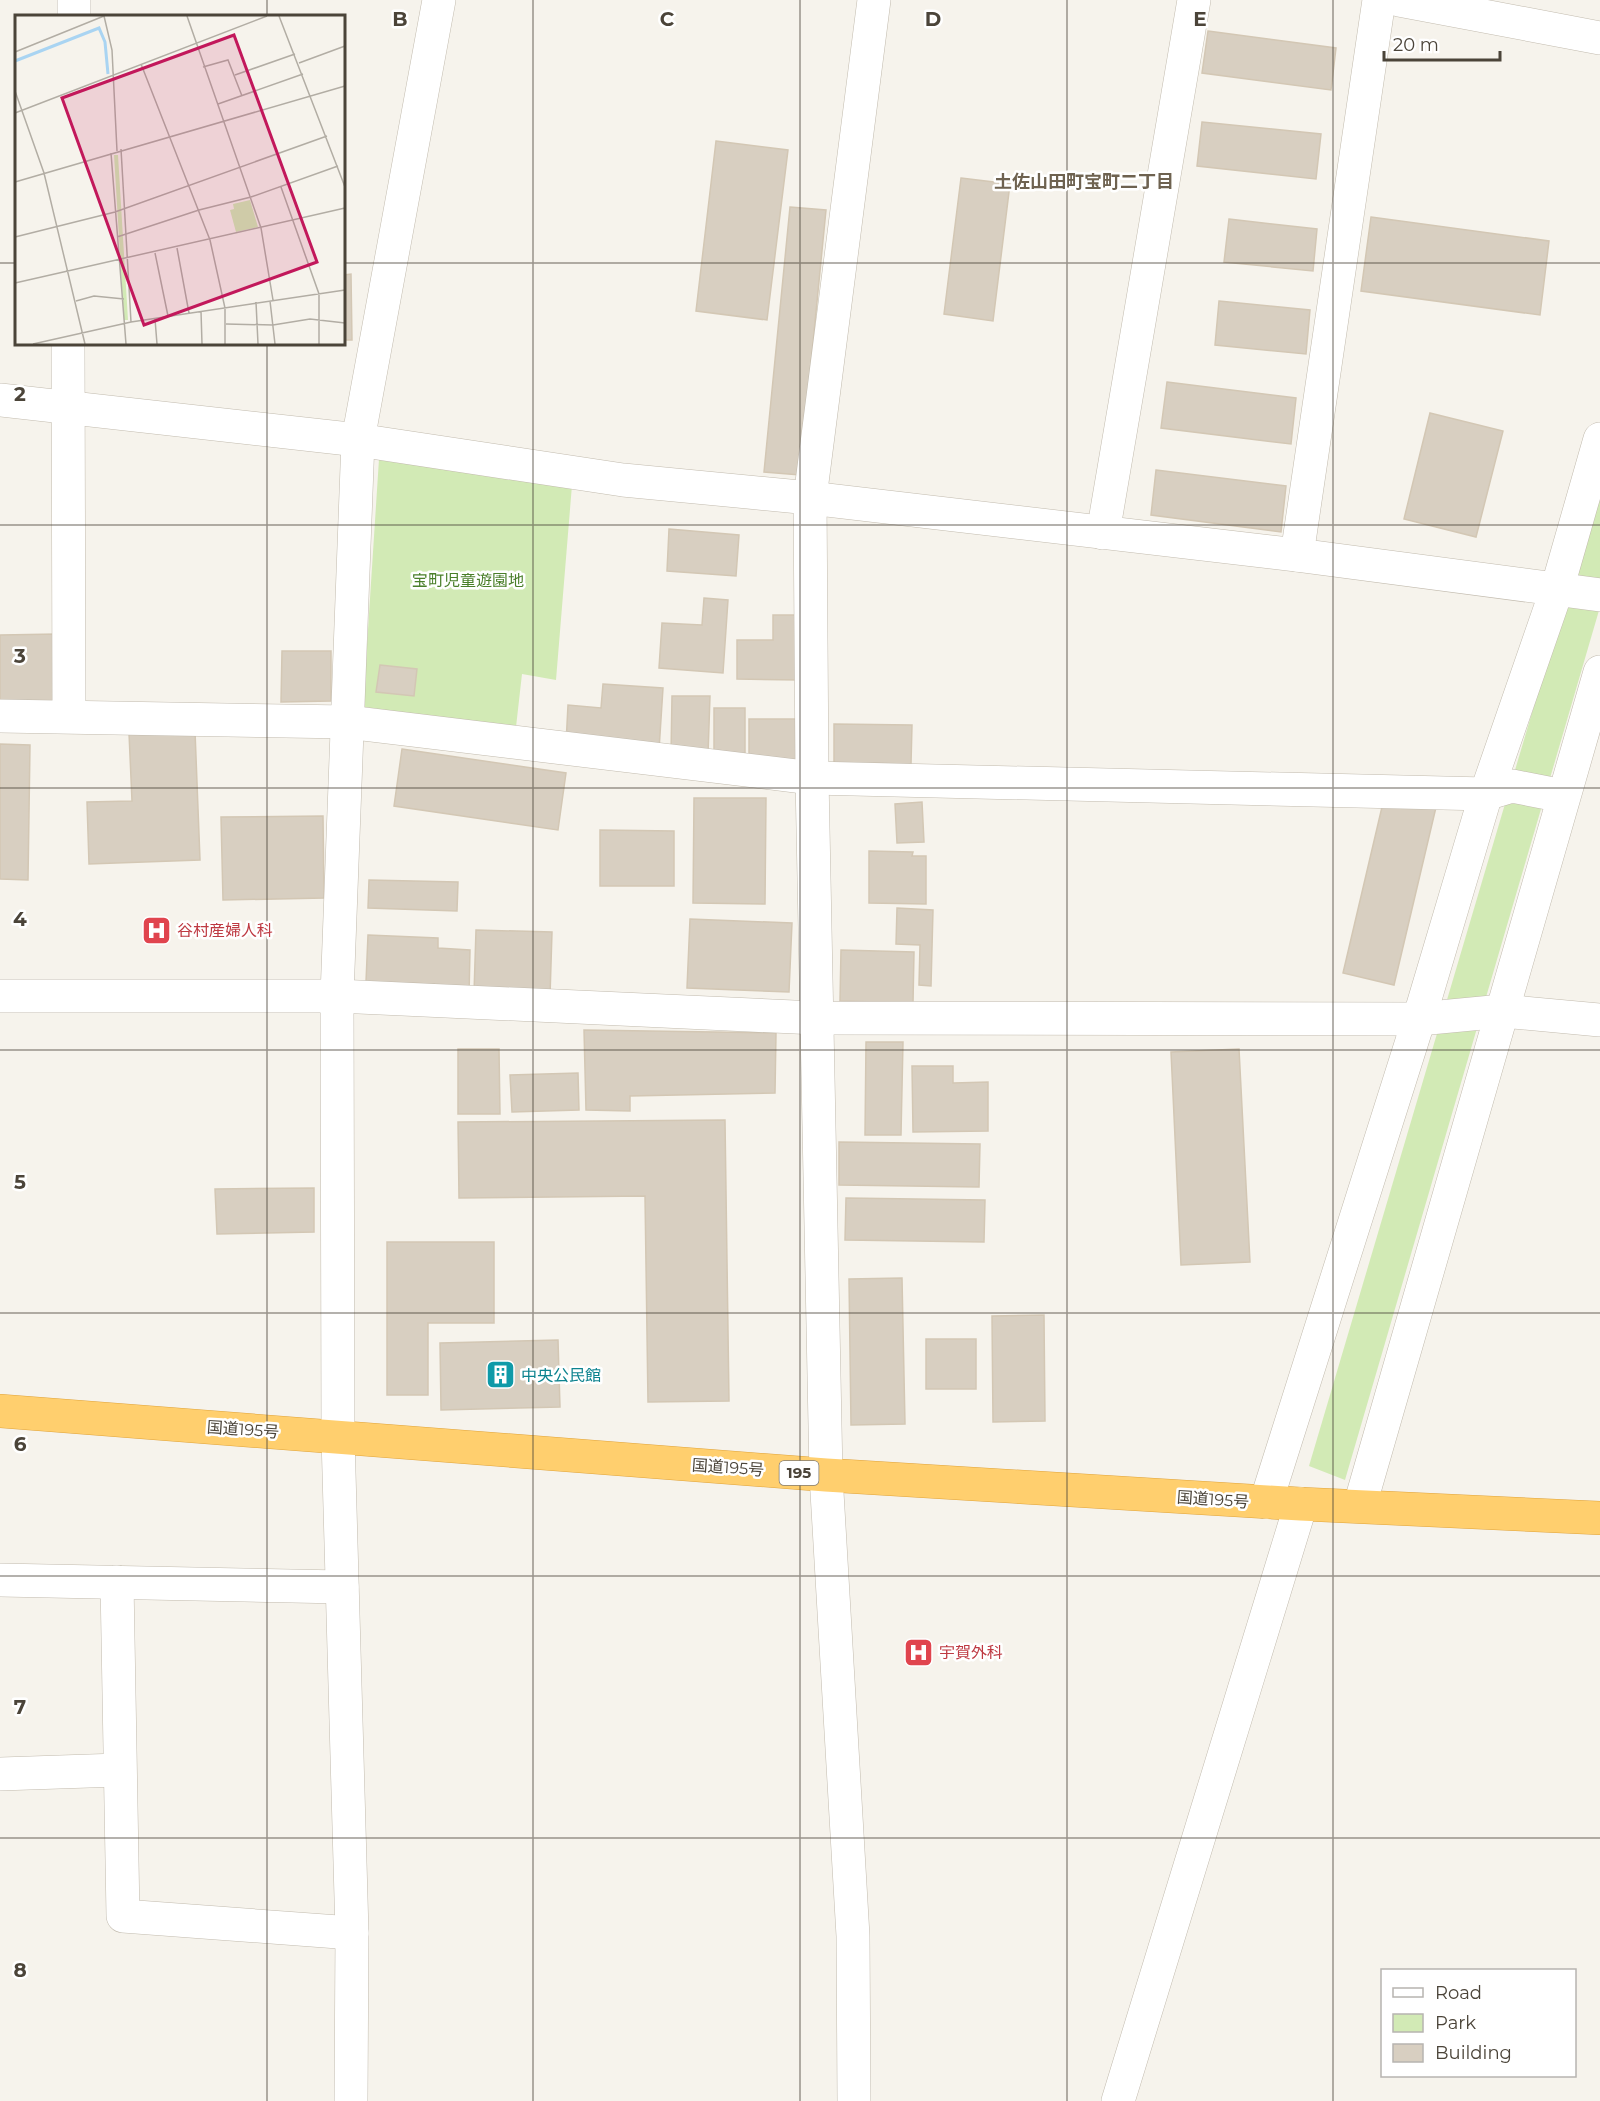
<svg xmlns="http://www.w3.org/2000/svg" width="1600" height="2101" font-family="Montserrat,'Noto Sans JP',sans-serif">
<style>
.green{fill:#d2eab5}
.building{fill:#d8cfc1;stroke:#d3c7b4;stroke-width:1.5}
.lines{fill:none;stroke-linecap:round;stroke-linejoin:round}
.minor-casing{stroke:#c2bbae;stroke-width:34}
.highway-casing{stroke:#e0a43c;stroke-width:34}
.minor{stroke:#fff;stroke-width:33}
.highway{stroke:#ffcf6e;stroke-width:33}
.grid{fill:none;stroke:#4b4439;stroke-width:1.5;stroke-opacity:0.55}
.labels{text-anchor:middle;stroke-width:5;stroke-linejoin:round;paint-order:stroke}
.shield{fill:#fff;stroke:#817c74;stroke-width:1.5}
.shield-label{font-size:15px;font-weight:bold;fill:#4b4439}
.park-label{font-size:16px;fill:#4a7f2a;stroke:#fff}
.health-label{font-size:16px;fill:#be3a42;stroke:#fff;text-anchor:start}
.culture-label{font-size:16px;fill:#0d838f;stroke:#fff;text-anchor:start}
.street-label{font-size:16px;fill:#4b4439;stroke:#fff}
.neighbourhood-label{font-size:18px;font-weight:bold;fill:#6e6250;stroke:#fff}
.inset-river{fill:none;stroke:#a9d4f2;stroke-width:3}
.inset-road{fill:none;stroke:#b2ada4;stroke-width:1.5}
.view{fill:#c2185b;fill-opacity:0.15;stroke:#c2185b;stroke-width:3}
.inset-edge{fill:none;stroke:#4b4439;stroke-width:3}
.grid-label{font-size:20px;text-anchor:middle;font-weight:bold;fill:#4b4439;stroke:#fff;stroke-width:5;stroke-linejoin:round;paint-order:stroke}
</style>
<rect width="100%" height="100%" fill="#f6f3ec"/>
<!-- green -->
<g class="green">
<polygon points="379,459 572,485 556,680 522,674 516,727 363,707"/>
<polygon points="1600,483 1600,607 1345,1480 1309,1466"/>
</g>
<!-- building -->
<g class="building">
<polygon points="1208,31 1336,48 1331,90 1202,73"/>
<polygon points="1202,122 1321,134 1316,179 1197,166"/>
<polygon points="716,141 788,150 767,320 696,311"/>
<polygon points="961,178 1010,184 993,321 944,314"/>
<polygon points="790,207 826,210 800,475 764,472"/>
<polygon points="1371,217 1549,241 1540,315 1361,291"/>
<polygon points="1229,219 1317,229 1313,271 1224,262"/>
<polygon points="351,274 352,340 344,340 344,275"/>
<polygon points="1219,301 1310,310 1306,354 1215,345"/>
<polygon points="1167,382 1296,398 1291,444 1161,428"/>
<polygon points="1430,413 1503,431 1476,537 1404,519"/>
<polygon points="1156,470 1286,486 1281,532 1151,515"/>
<polygon points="669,529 739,535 736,576 667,571"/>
<polygon points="704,598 728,600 723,673 659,668 662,623 702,625"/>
<polygon points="773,615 800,615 799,680 737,679 737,640 773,640"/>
<polygon points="57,634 58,702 0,703 0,635"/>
<polygon points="282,651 331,651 331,701 281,702"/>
<polygon points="380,665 417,669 414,696 376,692"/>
<polygon points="603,684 663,688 659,750 566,744 568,705 601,708"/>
<polygon points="672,696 710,696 708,755 671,754"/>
<rect x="714" y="708" width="31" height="46"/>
<rect x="749" y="719" width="52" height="45"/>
<polygon points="834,724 912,725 911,764 834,763"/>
<polygon points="195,731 200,860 89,864 87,802 132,801 129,733"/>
<polygon points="0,744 30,745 28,880 0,879"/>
<polygon points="402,749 566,773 558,830 394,806"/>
<polygon points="1386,790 1437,803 1394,985 1343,973"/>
<polygon points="694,798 766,798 765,904 693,903"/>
<polygon points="922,802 924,842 897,843 895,804"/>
<polygon points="323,816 324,898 223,900 221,817"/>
<polygon points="600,830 674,831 674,886 600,886"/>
<polygon points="869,851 913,852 912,856 926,856 926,904 869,903"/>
<polygon points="369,880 458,882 457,911 368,908"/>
<polygon points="897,908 933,910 931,986 919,985 920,945 896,944"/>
<polygon points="690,919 792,923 789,992 687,988"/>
<polygon points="476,930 552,932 550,996 474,993"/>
<polygon points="368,935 438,938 438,948 470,950 469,996 433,994 434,984 366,982"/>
<polygon points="841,950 914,952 913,1003 840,1001"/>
<polygon points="584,1030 776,1033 775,1093 630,1096 630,1111 586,1110"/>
<polygon points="866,1042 903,1042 901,1135 865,1135"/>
<polygon points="458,1049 499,1049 500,1114 458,1114"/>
<polygon points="1239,1049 1250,1262 1181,1265 1171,1052"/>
<polygon points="912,1066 953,1066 953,1083 988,1082 988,1131 913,1132"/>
<polygon points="578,1073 579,1110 512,1112 510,1075"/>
<polygon points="725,1120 729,1401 648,1402 645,1196 459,1198 458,1122"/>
<polygon points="839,1142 980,1144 979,1187 839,1185"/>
<polygon points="314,1188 314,1232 217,1234 215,1189"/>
<polygon points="846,1198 985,1200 984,1242 845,1240"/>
<polygon points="387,1242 494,1242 494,1323 428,1323 428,1395 387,1395"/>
<polygon points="902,1278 905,1424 851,1425 849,1279"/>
<polygon points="1044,1315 1045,1421 993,1422 992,1316"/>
<rect x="926" y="1339" width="50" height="50"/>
<polygon points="558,1340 560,1407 441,1410 440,1343"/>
</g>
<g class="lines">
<defs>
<g id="minor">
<polyline points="1399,0 1600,38"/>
<polyline points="74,16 74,0"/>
<polyline points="68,344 69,715"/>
<polyline points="0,400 358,440 623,480 810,498 1297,555 1600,595"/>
<polyline points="1103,533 1194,0"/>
<polyline points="1297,555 1379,0"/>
<polyline points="0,716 347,722 812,778 1486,794 1512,786 1563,796"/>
<polyline points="0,996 337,996 816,1018 1419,1019 1503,1011 1600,1020"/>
<polyline points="1266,1502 1419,1019 1486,794 1557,589 1600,439"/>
<polyline points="1360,1505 1600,672"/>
<polyline points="0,1580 342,1587"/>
<polyline points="117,1582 123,1916 352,1933"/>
<polyline points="0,1774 119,1770"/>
<polyline points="351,2101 352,1933 338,1437 337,996 358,440 439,0"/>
<polyline points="854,2101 853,1936 826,1475 812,778 810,498 874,0"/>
<polyline points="1118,2101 1301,1504"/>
</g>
<polyline id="highway" points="0,1411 826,1475 1301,1504 1600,1518"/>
</defs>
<!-- minor casing -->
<use href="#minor" class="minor-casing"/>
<!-- highway casing -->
<use href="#highway" class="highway-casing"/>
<!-- minor -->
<use href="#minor" class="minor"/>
<!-- highway -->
<use href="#highway" class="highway"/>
</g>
<!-- grid -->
<path class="grid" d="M 267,0 L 267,16M 533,0 L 533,2101M 800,0 L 800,2101M 1067,0 L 1067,2101M 1333,0 L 1333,2101M 0,263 L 16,263M 344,263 L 1600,263M 267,344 L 267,2101M 0,525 L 1600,525M 0,788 L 1600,788M 0,1050 L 1600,1050M 0,1313 L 1600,1313M 0,1576 L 1600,1576M 0,1838 L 1600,1838"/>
<!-- icons -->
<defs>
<symbol id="hospital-square" viewBox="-11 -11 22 22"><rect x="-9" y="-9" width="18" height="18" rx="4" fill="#e0444e" stroke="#fff"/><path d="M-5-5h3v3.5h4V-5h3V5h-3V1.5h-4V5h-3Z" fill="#fff"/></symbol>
<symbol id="building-square" viewBox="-11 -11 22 22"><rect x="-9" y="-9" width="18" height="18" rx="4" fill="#0f9aa8" stroke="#fff"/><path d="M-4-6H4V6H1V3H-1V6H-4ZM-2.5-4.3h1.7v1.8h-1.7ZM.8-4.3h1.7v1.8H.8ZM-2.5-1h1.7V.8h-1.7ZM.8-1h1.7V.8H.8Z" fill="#fff"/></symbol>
</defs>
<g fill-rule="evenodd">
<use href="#hospital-square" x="140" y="914" width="33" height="33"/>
<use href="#building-square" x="484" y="1358" width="33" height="33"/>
<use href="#hospital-square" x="902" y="1636" width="33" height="33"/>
</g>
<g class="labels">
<!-- shield labels -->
<rect class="shield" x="779.5" y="1461" width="39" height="24" rx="4.5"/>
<g class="shield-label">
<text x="799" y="1478">195</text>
</g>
<!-- park labels -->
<g class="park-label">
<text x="468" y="586">宝町児童遊園地</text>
</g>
<!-- health labels -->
<g class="health-label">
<text x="177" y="936">谷村産婦人科</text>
<text x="939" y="1658">宇賀外科</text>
</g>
<!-- culture labels -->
<g class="culture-label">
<text x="521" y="1381">中央公民館</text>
</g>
<!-- street labels -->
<g class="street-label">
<text transform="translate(243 1429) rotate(4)" y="6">国道195号</text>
<text transform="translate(728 1467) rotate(4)" y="6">国道195号</text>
<text transform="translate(1213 1499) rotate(4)" y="6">国道195号</text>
</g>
<!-- neighbourhood labels -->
<g class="neighbourhood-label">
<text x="1084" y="188">土佐山田町宝町二丁目</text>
</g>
</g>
<!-- overview -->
<g transform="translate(15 15)">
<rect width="330" height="330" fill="#f6f3ec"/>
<path d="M 99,140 L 103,140 L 113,305 L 109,305 ZM 235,185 L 243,212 L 221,217 L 215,195 L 219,194 L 218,189 Z" fill="#d2eab5"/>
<path class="inset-river" d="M 0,46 L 84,13 L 90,27 L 93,59"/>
<path class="inset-road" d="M 89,1 L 97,35 L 102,136M 172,1 L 246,213 L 258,285M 264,1 L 330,172M 0,37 L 89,1M 284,48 L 330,31M 126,49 L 195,225 L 210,293 L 210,329M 188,52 L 213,45 L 227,81M 220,60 L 280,39M 0,76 L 29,158 L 70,329M 203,89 L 288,59M 0,98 L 252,1M 106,134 L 116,307M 96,138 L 111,329M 0,167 L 330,71M 266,172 L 304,279 L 304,329M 0,222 L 100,197 L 312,121M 102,222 L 184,195 L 236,182 L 323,151M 162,233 L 174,298M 140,238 L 153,301M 0,268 L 330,193M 61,286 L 79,281 L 109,284M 255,286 L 260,329M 241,287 L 243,329M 186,296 L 187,329M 140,304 L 142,329M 211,309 L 258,310 L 295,304 L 330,308M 18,329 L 116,307 L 330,275"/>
<path class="view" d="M 219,20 L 302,247 L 129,310 L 47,83 Z"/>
<rect width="330" height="330" class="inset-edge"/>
</g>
<g class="grid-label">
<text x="400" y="26">B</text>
<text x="667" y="26">C</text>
<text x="933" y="26">D</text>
<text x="1200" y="26">E</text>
<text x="20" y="401">2</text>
<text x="20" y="663">3</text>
<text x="20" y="926">4</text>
<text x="20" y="1189">5</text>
<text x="20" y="1451">6</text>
<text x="20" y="1714">7</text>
<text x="20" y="1977">8</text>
</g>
<!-- legend -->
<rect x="1381" y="1969" width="195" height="108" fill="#ffffff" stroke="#b7b4b0" stroke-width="1.5"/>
<rect x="1393" y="1988" width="30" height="9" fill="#ffffff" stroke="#b7b4b0" stroke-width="1.5"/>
<text x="1435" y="1999" font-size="18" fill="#4b4439">Road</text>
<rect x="1393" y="2014" width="30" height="18" fill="#d2eab5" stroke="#b7b4b0" stroke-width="1.5"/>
<text x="1435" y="2029" font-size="18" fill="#4b4439">Park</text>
<rect x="1393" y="2044" width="30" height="18" fill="#d8cfc1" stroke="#b7b4b0" stroke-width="1.5"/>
<text x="1435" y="2059" font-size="18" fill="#4b4439">Building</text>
<!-- scale -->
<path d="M1384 51v9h116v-9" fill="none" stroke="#4b4439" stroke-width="3"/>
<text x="1393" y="51" font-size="18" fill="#4b4439" stroke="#ffffff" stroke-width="4.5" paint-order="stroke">20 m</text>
</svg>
